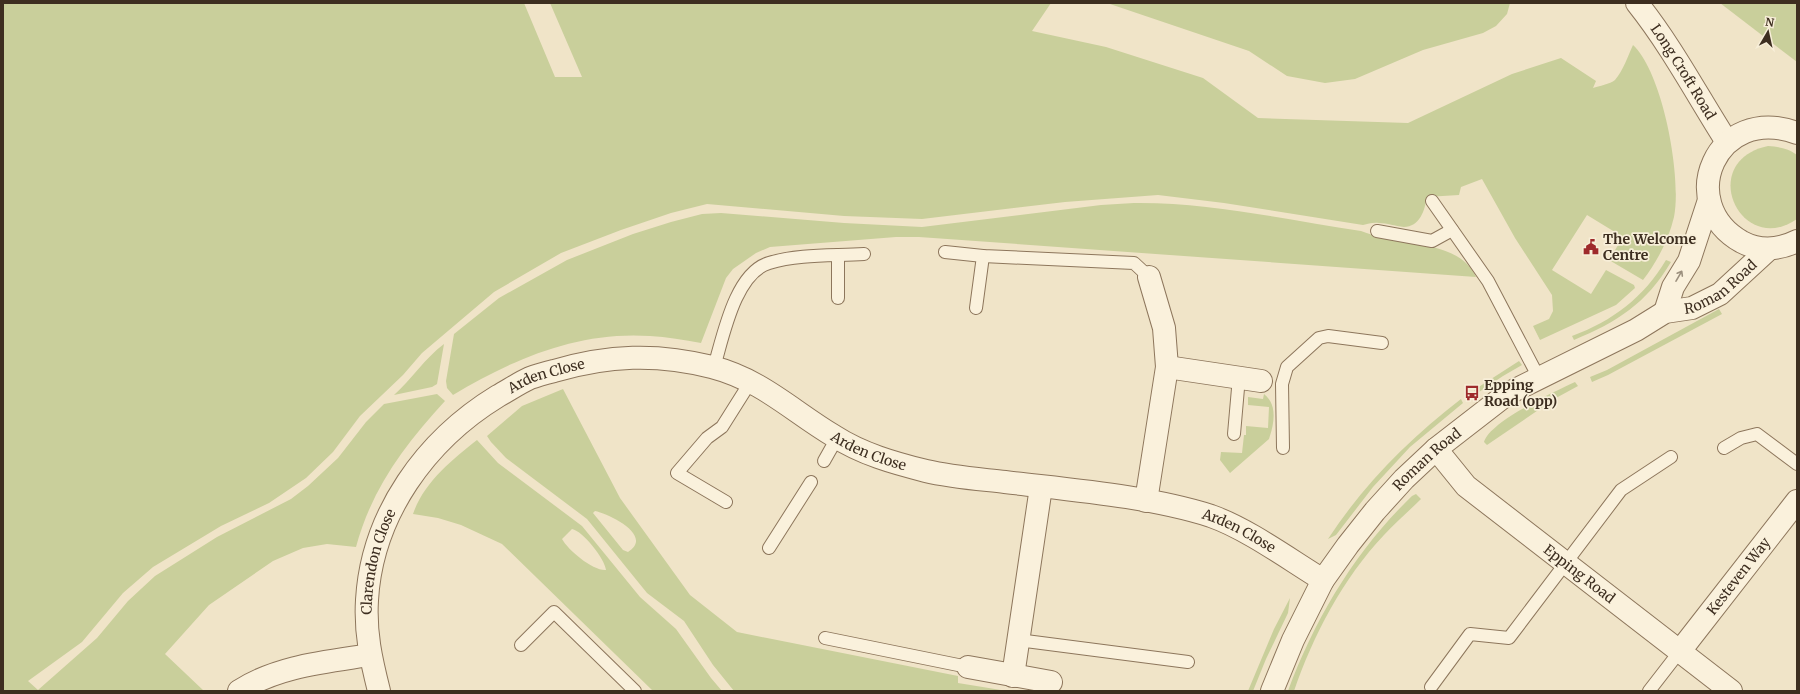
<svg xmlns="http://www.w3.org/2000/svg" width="1800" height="694" font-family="Merriweather,serif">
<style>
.green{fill:#c9cf9b;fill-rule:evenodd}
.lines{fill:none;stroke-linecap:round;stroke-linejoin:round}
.service-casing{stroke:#8d765c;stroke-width:14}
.minor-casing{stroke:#8d765c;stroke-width:24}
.tertiary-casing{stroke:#8d765c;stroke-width:24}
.service{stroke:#faf1dc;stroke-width:12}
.minor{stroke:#faf1dc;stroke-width:22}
.tertiary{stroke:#faf1dc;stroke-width:22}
.oneway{stroke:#9c907e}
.labels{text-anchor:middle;stroke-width:3.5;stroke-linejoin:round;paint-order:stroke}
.street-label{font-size:14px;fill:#3d2e20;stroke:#f7eed8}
.poi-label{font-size:14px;font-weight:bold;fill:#3d2e20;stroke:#f7eed8;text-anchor:start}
</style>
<rect width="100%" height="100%" fill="#f0e4c8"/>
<!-- green -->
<g class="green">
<path d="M 3,3 L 524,3 L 555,77 L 582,77 L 550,3 L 1051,3 L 1032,31 L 1106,47 L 1203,78 L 1258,118 L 1408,123 L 1512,74 L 1561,58 L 1596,81 L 1593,88 C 1599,86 1610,84 1615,80 C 1623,71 1628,56 1633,45 C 1663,73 1682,177 1674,217 C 1669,239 1657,262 1643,280 L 1609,260 L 1623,237 L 1587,215 L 1552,270 L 1591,294 L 1606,270 L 1634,285 L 1635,288 L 1616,305 L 1540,340 L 1533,326 L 1549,319 L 1553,311 L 1552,295 L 1515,238 L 1482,179 L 1461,187 L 1459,195 L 1426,197 C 1426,210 1419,227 1404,227 C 1395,226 1387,223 1379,223 C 1373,222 1368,224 1363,225 L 1224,203 L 1158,195 L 1065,202 L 922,219 L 844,216 L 707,204 L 671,213 L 621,230 L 561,253 L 494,292 L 422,353 L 403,375 L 360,416 L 333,452 L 306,478 L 269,503 L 221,526 L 153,567 L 123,593 L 82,642 L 28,681 L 38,690 L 97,638 L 128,601 L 155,576 L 217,537 L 291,499 L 308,486 L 338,458 L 366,422 L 384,404 L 437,394 L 445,401 C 404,446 372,488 356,547 L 327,544 L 303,548 L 273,561 L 209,605 L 165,654 L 204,691 L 3,691 Z"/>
<polygon points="1107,3 1510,3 1507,14 1496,26 1483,33 1423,50 1355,79 1325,83 1287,76 1249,51"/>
<polygon points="1720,3 1797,3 1797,62"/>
<path d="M 1768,146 C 1779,147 1788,148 1797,155 L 1797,219 C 1740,258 1696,161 1768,146 Z"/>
<path d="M 1134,203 C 1210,202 1286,220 1361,231 C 1394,245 1460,239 1476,277 L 919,237 L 896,237 L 770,247 L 756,253 L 733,269 L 726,278 L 701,343 C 684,340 667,337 650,336 C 578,331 513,359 453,395 L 447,388 L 446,381 L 454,334 L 499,298 L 567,260 L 633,234 L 671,222 L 702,214 L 721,213 L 844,223 L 922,227 L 1101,205 Z"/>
<path d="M 1666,260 L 1671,262 C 1646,304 1617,322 1574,340 L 1572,336 C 1613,321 1644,297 1666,260 Z"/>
<polygon points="1719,309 1722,314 1608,375 1592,382 1590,377 1607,370"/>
<path d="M 444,344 L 437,384 L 432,387 L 394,395 C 412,379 425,358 444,344 Z"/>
<polygon points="1519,361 1522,365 1503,376 1476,394 1474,390"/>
<path d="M 1575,382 L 1578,386 L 1556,398 L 1487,445 L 1484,442 C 1490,421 1554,392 1575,382 Z"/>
<path d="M 563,389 L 620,498 L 690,595 L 737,632 L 958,676 L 958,683 L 1007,691 L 734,691 L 713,665 L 684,621 L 647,593 L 587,519 L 506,458 L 491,442 L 487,436 L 522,406 ZM 595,511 C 610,514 654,536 628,552 L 623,550 L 593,513 Z"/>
<path d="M 1264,394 C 1278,405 1274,424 1269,439 L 1230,473 L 1220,460 L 1221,452 L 1242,453 L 1244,435 L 1246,435 L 1246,426 L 1268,428 L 1269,407 L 1248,405 L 1248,397 L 1263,399 Z"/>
<path d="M 1461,399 L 1463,403 L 1410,447 L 1373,487 L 1336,535 L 1328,539 C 1364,484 1409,439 1461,399 Z"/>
<path d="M 477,440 L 498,463 L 582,526 L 640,597 L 676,629 L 711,678 L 722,691 L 653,691 L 502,544 L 461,525 L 438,518 L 413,514 C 424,482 452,460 477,440 ZM 572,529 C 583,531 605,559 606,570 C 593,571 568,550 562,539 Z"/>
<path d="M 1416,494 L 1421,499 C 1409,511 1395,523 1384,535 C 1343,578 1313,636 1294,691 L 1288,691 C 1315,618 1356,550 1412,496 Z"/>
<polygon points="1290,598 1288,613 1266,659 1253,691 1248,691 1274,629"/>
</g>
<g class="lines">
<defs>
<g id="service">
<polyline points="1432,201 1488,281 1539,378"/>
<polyline points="1377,231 1432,241 1452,230"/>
<polyline points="945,252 983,256 1134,263 1149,277"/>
<polyline points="838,255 838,298"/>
<polyline points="976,308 983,256"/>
<path d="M 714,367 C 723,337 735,273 769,263 C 799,254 833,256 864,254"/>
<polyline points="1234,434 1239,377"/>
<polyline points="1283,448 1282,384 1287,367 1319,338 1328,336 1382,343"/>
<polyline points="1724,448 1741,438 1757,434 1797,464"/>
<polyline points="824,461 837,438"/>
<polyline points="726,502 677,473 707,438 722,427 751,381"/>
<polyline points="769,548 811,482"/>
<polyline points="825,638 968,667"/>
<polyline points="1018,640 1188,662"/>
<polyline points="521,645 554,612 635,691"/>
<polyline points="1431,687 1470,634 1509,638 1621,490 1671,457"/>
<polyline points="1649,691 1680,651"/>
</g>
<g id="minor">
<polyline points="1665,312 1673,287 1689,261 1709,200"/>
<polyline points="1167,367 1261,381"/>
<path id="s1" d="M 1436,449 L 1466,486 L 1731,691"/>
<polyline points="1146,501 1167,367 1164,328 1149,277"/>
<path id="s2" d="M 1680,651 L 1797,501"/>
<polyline points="968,667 1051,682"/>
<polyline points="1013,676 1041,487"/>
<path d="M 239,691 C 278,666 325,662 370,655"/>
<path id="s3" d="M 379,691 C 371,659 365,633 367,600 C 372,514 426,440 498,396 C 509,390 519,383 530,378 C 538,375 546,373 554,371 C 608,355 657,353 712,367 C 762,380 792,411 834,436 C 862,454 894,463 926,471 C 951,477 979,479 1005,482 C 1071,490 1148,496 1211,516 C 1248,529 1290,560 1323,580"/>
<path id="s4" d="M 1272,691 L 1293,640 L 1323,580 L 1348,545 L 1375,511 L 1404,479 L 1436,449 L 1507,394 L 1636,330 L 1665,312 L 1692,308 L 1720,294 L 1769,249"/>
</g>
<g id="tertiary">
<path id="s5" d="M 1637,3 C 1672,47 1697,95 1727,142"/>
<path d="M 1797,133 C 1716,103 1674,204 1742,242 C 1759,251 1779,250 1797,241"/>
</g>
</defs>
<!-- service casing -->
<use href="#service" class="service-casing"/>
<!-- minor casing -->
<use href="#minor" class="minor-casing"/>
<!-- tertiary casing -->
<use href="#tertiary" class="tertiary-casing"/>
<!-- service -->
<use href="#service" class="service"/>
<!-- minor -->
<use href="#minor" class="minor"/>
<!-- tertiary -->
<use href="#tertiary" class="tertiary"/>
</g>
<!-- one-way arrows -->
<defs><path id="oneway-shaft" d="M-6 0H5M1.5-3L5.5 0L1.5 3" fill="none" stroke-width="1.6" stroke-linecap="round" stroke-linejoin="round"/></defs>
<use class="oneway" href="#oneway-shaft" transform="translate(1679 276) rotate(-60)"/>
<!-- icons -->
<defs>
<symbol id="civic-bare" viewBox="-9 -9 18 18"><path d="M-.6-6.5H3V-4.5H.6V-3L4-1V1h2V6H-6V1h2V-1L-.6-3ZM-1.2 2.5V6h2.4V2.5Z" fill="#9e2a2b" stroke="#f7eed8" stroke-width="2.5" paint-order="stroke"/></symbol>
<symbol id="bus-bare" viewBox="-9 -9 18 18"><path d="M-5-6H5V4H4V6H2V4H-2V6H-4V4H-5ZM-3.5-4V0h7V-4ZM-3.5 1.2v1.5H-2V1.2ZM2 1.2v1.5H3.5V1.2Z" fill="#9e2a2b" stroke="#f7eed8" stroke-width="2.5" paint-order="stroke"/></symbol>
</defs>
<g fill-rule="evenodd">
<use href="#civic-bare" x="1580" y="236" width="22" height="22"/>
<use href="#bus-bare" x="1461" y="382" width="22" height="22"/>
</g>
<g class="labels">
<!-- street labels -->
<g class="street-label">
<text dy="5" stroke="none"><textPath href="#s5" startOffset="83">Long Croft Road</textPath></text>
<text dy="5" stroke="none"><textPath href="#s4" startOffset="626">Roman Road</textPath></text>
<text dy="5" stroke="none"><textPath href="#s3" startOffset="397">Arden Close</textPath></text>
<text dy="5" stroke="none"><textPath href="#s3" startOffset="745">Arden Close</textPath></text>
<text dy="5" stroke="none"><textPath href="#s4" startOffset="282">Roman Road</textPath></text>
<text dy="5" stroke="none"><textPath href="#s3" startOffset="1126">Arden Close</textPath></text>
<text dy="5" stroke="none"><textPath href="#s3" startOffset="132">Clarendon Close</textPath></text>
<text dy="5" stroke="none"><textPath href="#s1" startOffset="191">Epping Road</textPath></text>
<text dy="5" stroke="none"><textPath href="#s2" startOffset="95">Kesteven Way</textPath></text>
</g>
<!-- poi labels -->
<g class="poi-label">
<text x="1603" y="244">The Welcome<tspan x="1603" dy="16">Centre</tspan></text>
<text x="1484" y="390">Epping<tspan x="1484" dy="16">Road (opp)</tspan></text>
</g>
</g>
<!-- border -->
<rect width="1800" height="694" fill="none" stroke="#3d2e20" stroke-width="8"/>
<!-- north arrow -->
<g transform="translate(1768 32) rotate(9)" stroke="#f7eed8" stroke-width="3" paint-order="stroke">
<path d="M0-3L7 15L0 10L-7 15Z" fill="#3d2e20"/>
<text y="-6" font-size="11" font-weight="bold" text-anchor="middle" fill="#3d2e20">N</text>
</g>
</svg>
